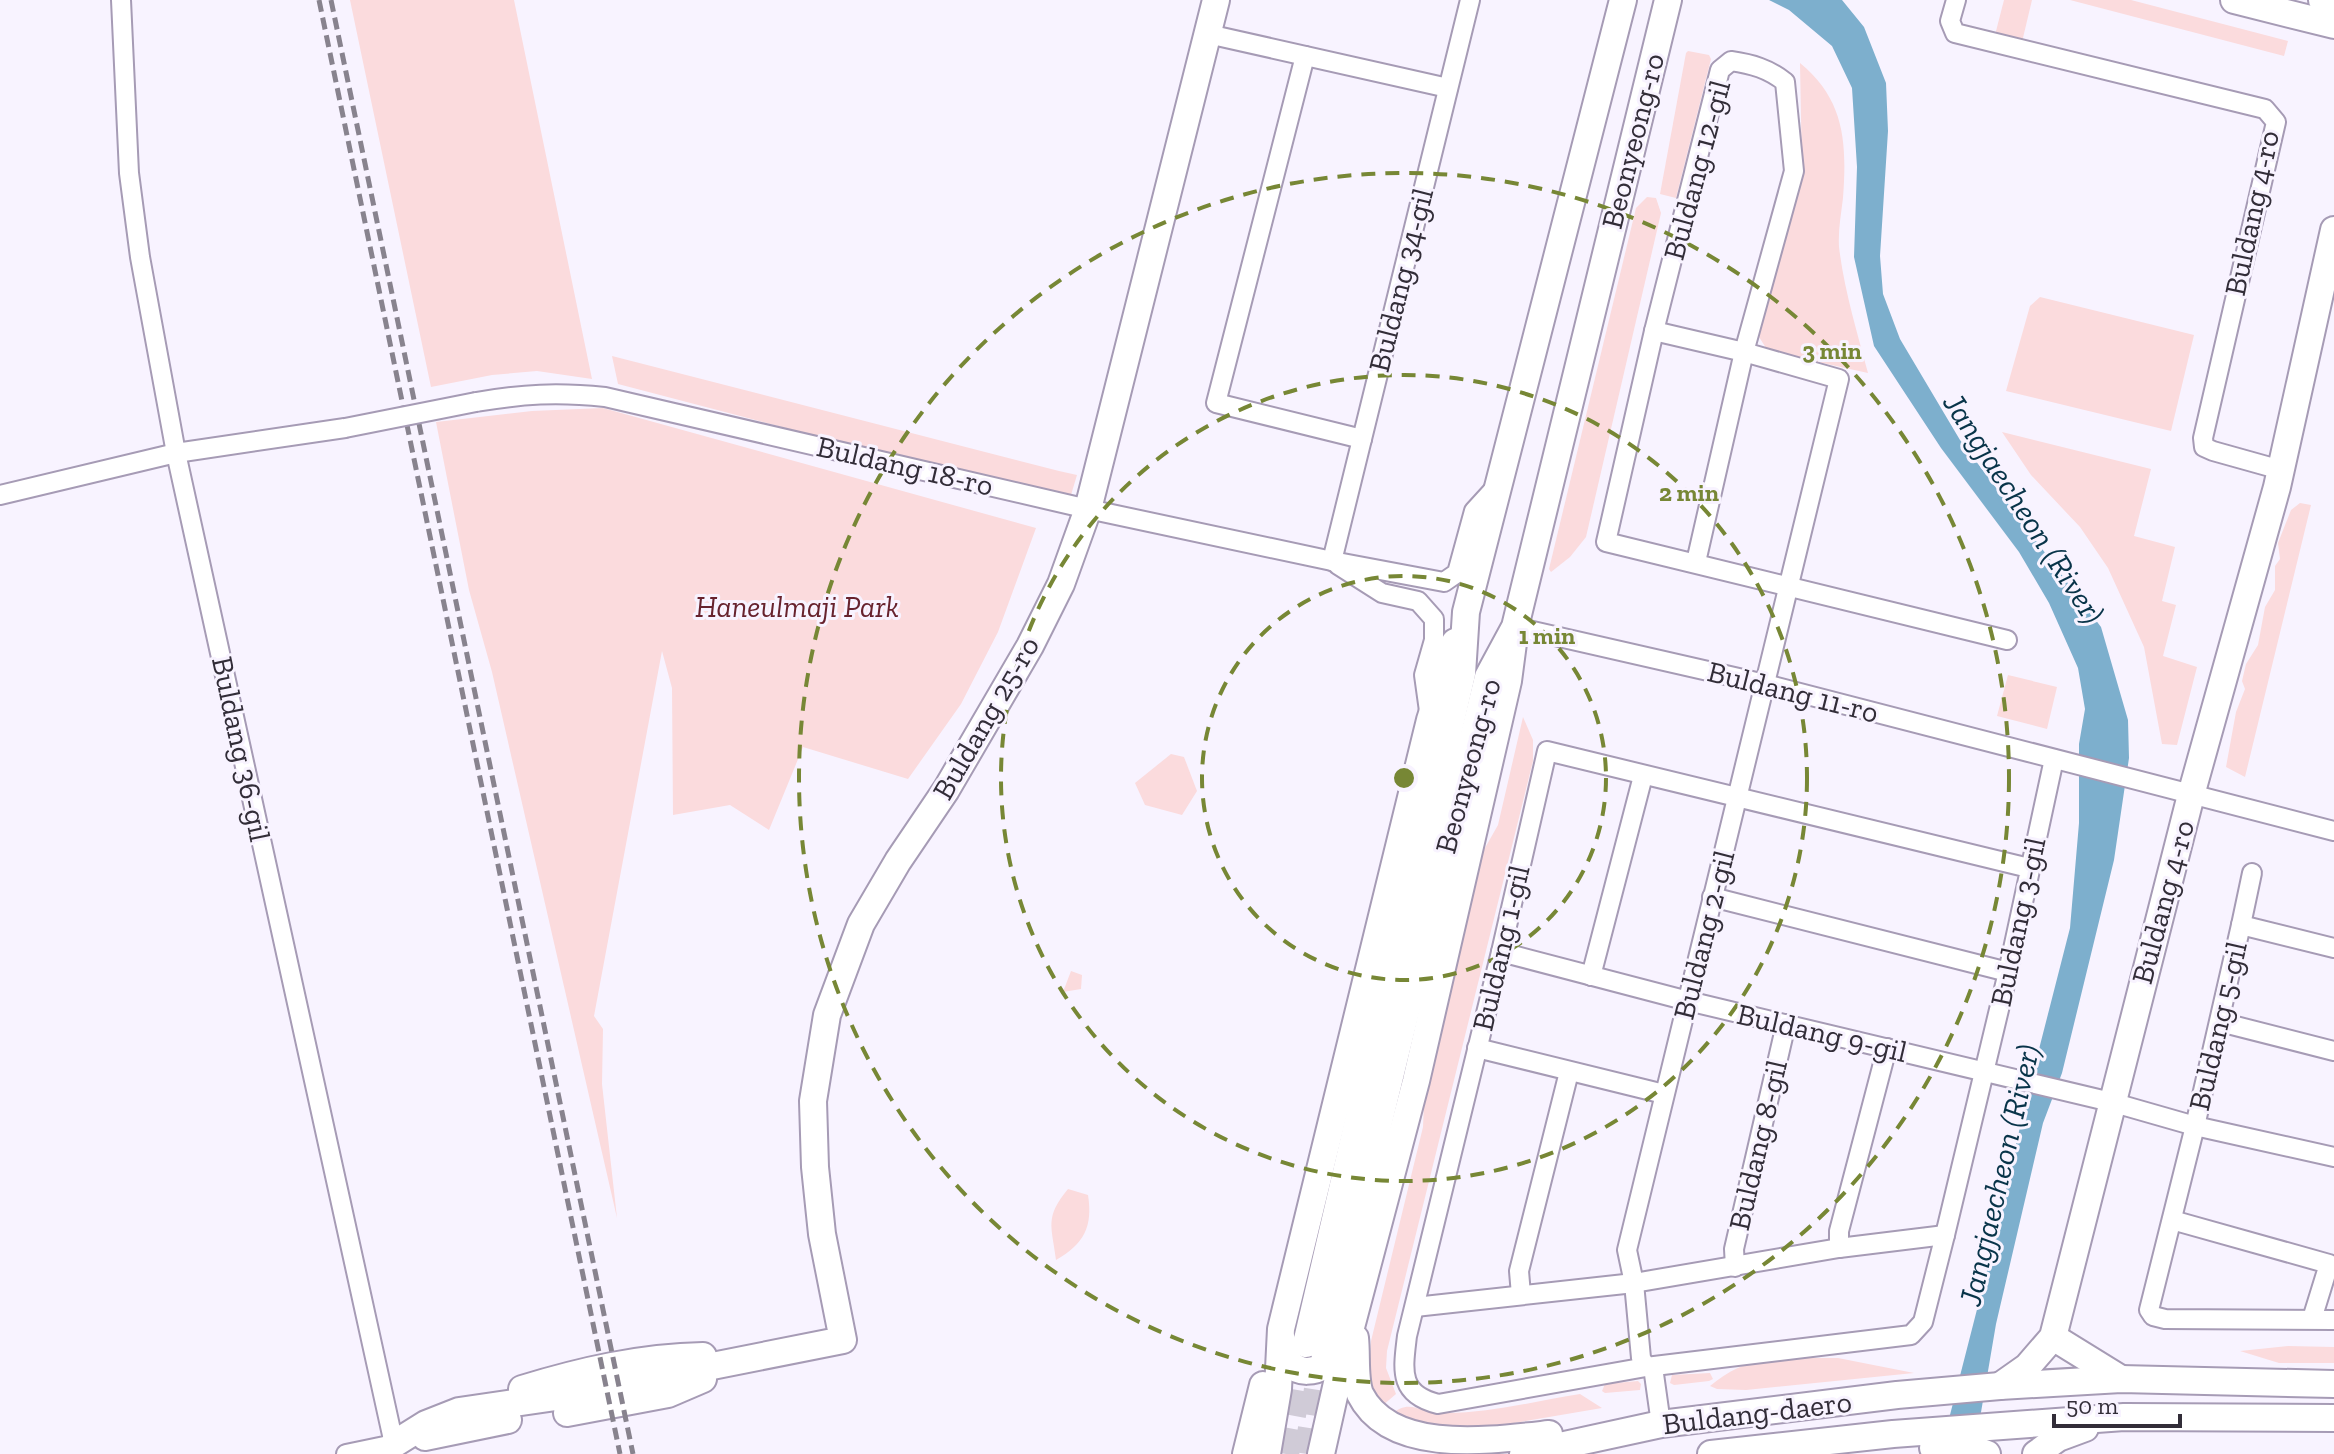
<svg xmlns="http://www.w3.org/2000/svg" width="2334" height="1454" font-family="'Zilla Slab',serif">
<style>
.green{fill:#fbdbdd}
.water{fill:#7dafcd}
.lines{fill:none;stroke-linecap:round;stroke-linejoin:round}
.secondary-tunnel{stroke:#d0cbd7;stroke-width:26;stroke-dasharray:26 13;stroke-linecap:butt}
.street-casing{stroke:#a69bb5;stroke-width:22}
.secondary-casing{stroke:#a69bb5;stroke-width:30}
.street{stroke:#fff;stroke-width:18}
.secondary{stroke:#fff;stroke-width:26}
.rail{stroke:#88838e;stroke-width:5;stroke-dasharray:12 6;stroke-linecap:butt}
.street-bridge-casing{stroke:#a69bb5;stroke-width:22;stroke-linecap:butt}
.street-bridge{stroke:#fff;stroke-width:18}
.ring{fill:none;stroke:#778735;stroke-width:4;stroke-dasharray:14 10}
.labels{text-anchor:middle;stroke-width:6;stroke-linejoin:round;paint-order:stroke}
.street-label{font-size:30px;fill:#322d38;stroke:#f8f3ff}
.park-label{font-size:30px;font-style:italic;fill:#67222d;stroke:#f8f3ff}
.water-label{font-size:32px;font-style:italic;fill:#083449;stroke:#f8f3ff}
.centre{fill:#778735;stroke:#f8f3ff;stroke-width:4}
.ring-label{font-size:24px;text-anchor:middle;font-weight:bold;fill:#778735;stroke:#f8f3ff;stroke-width:6;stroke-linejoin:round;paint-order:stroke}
</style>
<rect width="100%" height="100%" fill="#f8f3ff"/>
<!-- green -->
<g class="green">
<polygon points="350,0 514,0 592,379 537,371 492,375 431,387"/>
<polygon points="2004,0 2032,0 2022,42 1995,35"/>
<polygon points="2070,0 2131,0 2288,41 2284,56"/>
<polygon points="1688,51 1709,55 1711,59 1676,198 1660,194 1686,53"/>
<path d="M 1800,63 C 1845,100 1847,143 1843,198 C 1841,215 1838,230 1839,247 C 1844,289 1857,332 1868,373 L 1768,351 L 1759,337 L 1802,173 Z"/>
<polygon points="1647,197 1656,198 1661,213 1586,537 1570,557 1551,572 1549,569 1636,208"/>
<polygon points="2040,297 2194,335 2171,431 2006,391 2030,306"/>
<polygon points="612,356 1059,471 1077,475 1071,495 1061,500 618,384"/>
<polygon points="603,408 1036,528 998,632 961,704 908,779 803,747 769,830 730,805 673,815 672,688 662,651 594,1016 603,1029 602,1084 617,1218 492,672 469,590 436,422 532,411"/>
<polygon points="2002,432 2151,469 2134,536 2175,547 2162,601 2176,605 2163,656 2197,667 2177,745 2162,744 2144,647 2108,568 2080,527 2031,475"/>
<polygon points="2300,503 2311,505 2245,777 2226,767 2236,712 2245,689 2242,681 2246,664 2258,645 2265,607 2275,590 2275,566 2280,559 2278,543 2291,510"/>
<polygon points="2008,675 2057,687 2047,729 1997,716"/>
<polygon points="1523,717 1533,740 1533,761 1387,1351 1386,1368 1396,1394 1382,1406 1370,1388 1369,1380 1371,1341 1423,1127 1425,1082 1477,862 1498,825"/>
<polygon points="1171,754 1184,757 1197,791 1182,815 1145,805 1135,783"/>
<polygon points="1071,971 1082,975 1081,989 1063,992"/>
<path d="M 1068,1189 L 1088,1195 C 1093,1227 1084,1244 1056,1260 C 1052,1226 1044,1218 1068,1189 Z"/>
<polygon points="2288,1346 2334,1347 2334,1363 2279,1363 2240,1351"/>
<path d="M 1769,1358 L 1838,1358 L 1914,1373 L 1746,1390 L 1717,1389 L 1710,1386 C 1728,1371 1745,1363 1769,1358 Z"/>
<polygon points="1710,1373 1713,1379 1709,1381 1674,1385 1670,1383 1672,1375"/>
<polygon points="1638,1381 1641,1384 1640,1390 1605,1393 1602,1391 1605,1384"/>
<path d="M 1580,1394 L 1602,1408 L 1467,1431 L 1436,1434 L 1389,1416 C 1411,1397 1417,1413 1442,1413 C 1486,1414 1536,1401 1580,1394 Z"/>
</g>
<!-- water -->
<polygon class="water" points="1769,0 1842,0 1864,27 1886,83 1888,131 1880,256 1883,294 1900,339 1960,440 2101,627 2128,720 2129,758 2114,860 2062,1073 2043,1123 1996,1324 1979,1424 1940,1454 1994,1243 2026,1100 2070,928 2079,823 2079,744 2085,709 2078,668 2049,603 2019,552 1941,448 1874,346 1854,257 1857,167 1852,88 1832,46 1789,10"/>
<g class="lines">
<!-- secondary-tunnel -->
<g class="secondary-tunnel">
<polyline points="1286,1454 1305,1348"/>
<polyline points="1307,1454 1323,1350"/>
</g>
<defs>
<g id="street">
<polyline points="121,0 129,173 140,257 176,453 394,1444 346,1454"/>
<polyline points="1956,0 1950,21 1955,33 2265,109 2276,122 2203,438 2204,447 2213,451 2281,470"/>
<polyline points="1208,34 1448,88"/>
<polyline points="1305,56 1216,403 1362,439"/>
<path d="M 476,402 C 523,394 557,392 605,397 L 1088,509 L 1332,561 L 1444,582 L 1457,573 L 1474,511 L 1495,488"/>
<polyline points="0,495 176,453 345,428"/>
<polyline points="1332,561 1470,0"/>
<path d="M 1696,562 L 1744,352 L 1794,171 L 1785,82 C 1769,69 1752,64 1731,61 L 1720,70 L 1654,331 L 1606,542 L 2007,640"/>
<polyline points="1338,565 1382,593 1418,601 1434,619 1434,640 1424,675 1429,711"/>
<polyline points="1515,627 1765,684 2334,831"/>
<path d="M 2029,868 L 1547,751 L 1501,952 L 1407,1336 C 1403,1370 1398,1394 1438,1404 L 1646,1367 L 1911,1335 L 1923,1322 L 1945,1235 L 2008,972 L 2054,759"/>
<polyline points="1712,897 2008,972"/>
<polyline points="2241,925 2252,873"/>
<polyline points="2334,948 2241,925 2195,1126 2149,1310 2153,1316 2165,1319 2334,1320"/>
<polyline points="1501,952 1688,1001 2111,1102 2195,1126 2334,1157"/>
<polyline points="1591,976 1643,776"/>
<polyline points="2220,1022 2334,1051"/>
<polyline points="1477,1048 1664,1094"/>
<polyline points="2172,1220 2329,1264 2312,1319"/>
<polyline points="1839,1248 1839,1231 1887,1048"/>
<polyline points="1735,1267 1734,1249 1786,1024"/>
<polyline points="1521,1295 1519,1271 1569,1072"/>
<polyline points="1415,1307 1634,1283 1839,1248 1945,1235"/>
<polyline points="1646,1367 1641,1358 1634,1283 1627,1250 1839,379 1744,352 1654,331"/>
<polyline points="1653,1367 1661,1424"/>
</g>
<g id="secondary">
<polyline points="2234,0 2334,25"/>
<polyline points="2322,0 2334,3"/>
<polyline points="2053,1337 2121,1379"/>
<path d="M 1355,1338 C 1357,1355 1354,1379 1360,1394 C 1390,1454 1485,1441 1549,1434"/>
<path d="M 1282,1340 C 1285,1384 1325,1376 1345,1347"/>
<polyline points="1306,1344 1462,674 1466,612 1623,0"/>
<polyline points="1323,1350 1488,677 1515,627 1668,0"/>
<polyline points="2000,1386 2027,1367 2053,1337 2191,795 2277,487 2334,230"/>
<path d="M 522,1389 C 581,1371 641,1357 703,1356"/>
<polyline points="567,1413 668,1394 703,1379"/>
<polyline points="425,1437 508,1420"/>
<polyline points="394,1444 426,1424 459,1411 556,1397 843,1340 822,1234 815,1167 813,1101 827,1015 861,924 898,861 946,790 1030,646 1061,584 1088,509 1216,0"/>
<polyline points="1933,1448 1968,1447 1987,1454"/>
<polyline points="1246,1454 1263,1385"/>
<polyline points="1267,1454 1278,1389 1281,1329 1430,720 1455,642"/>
<polyline points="1321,1454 1341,1365 1416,1081 1508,681 1513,643"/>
<polyline points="1523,1454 1661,1424 1897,1395 2000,1386 2121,1379 2334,1384"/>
<polyline points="1711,1454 1893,1434 2124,1417 2334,1418"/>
<polyline points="2036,1454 2058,1438 2085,1428"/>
</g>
</defs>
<!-- street casing -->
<use href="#street" class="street-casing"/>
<!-- secondary casing -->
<use href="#secondary" class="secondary-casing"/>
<!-- street -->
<use href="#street" class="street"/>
<!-- secondary -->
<use href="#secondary" class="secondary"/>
<!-- rail -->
<g class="rail">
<polyline points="319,0 620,1454"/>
<polyline points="331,0 633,1454"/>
</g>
<defs>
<polyline id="street-bridge" points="345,428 476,402"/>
</defs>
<!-- street-bridge casing -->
<use href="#street-bridge" class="street-bridge-casing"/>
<!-- street-bridge -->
<use href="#street-bridge" class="street-bridge"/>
</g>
<!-- distance rings -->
<g class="ring">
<circle cx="1404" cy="778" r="202"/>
<circle cx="1404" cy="778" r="403"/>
<circle cx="1404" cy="778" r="605"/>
</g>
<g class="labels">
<!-- street labels -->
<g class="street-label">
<text transform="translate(1633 141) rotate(-76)" y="10">Beonyeong-ro</text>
<text transform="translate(1697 170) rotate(-75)" y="10">Buldang 12-gil</text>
<text transform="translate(2252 213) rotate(-78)" y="10">Buldang 4-ro</text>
<text transform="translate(1401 280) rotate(-76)" y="10">Buldang 34-gil</text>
<text transform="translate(905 466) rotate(13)" y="10">Buldang 18-ro</text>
<text transform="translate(1793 692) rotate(14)" y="10">Buldang 11-ro</text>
<text transform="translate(986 718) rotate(-60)" y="10">Buldang 25-ro</text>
<text transform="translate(241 749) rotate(78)" y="10">Buldang 36-gil</text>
<text transform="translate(1468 766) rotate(-75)" y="10">Beonyeong-ro</text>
<text transform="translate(2163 902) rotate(-75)" y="10">Buldang 4-ro</text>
<text transform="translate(2018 922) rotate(-78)" y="10">Buldang 3-gil</text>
<text transform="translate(1704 935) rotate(-76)" y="10">Buldang 2-gil</text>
<text transform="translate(1501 948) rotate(-77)" y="10">Buldang 1-gil</text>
<text transform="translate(2218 1026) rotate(-77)" y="10">Buldang 5-gil</text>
<text transform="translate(1822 1033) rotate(13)" y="10">Buldang 9-gil</text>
<text transform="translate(1758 1145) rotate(-77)" y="10">Buldang 8-gil</text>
<text transform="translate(1757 1413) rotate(-7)" y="10">Buldang-daero</text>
</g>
<!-- park labels -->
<g class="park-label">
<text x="797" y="617">Haneulmaji Park</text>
</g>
<!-- water labels -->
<g class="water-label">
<text transform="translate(2024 508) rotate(57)" y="11">Jangjaecheon (River)</text>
<text transform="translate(1999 1175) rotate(-77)" y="11">Jangjaecheon (River)</text>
</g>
</g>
<circle cx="1404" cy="778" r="12" class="centre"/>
<g class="ring-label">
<text x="1832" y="359">3 min</text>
<text x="1689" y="501">2 min</text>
<text x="1547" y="644">1 min</text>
</g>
<!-- scale -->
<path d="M2054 1414v12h126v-12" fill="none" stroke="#322d38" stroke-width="4"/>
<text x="2066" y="1414" font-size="24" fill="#322d38" stroke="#f8f3ff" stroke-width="6" paint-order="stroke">50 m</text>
</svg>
